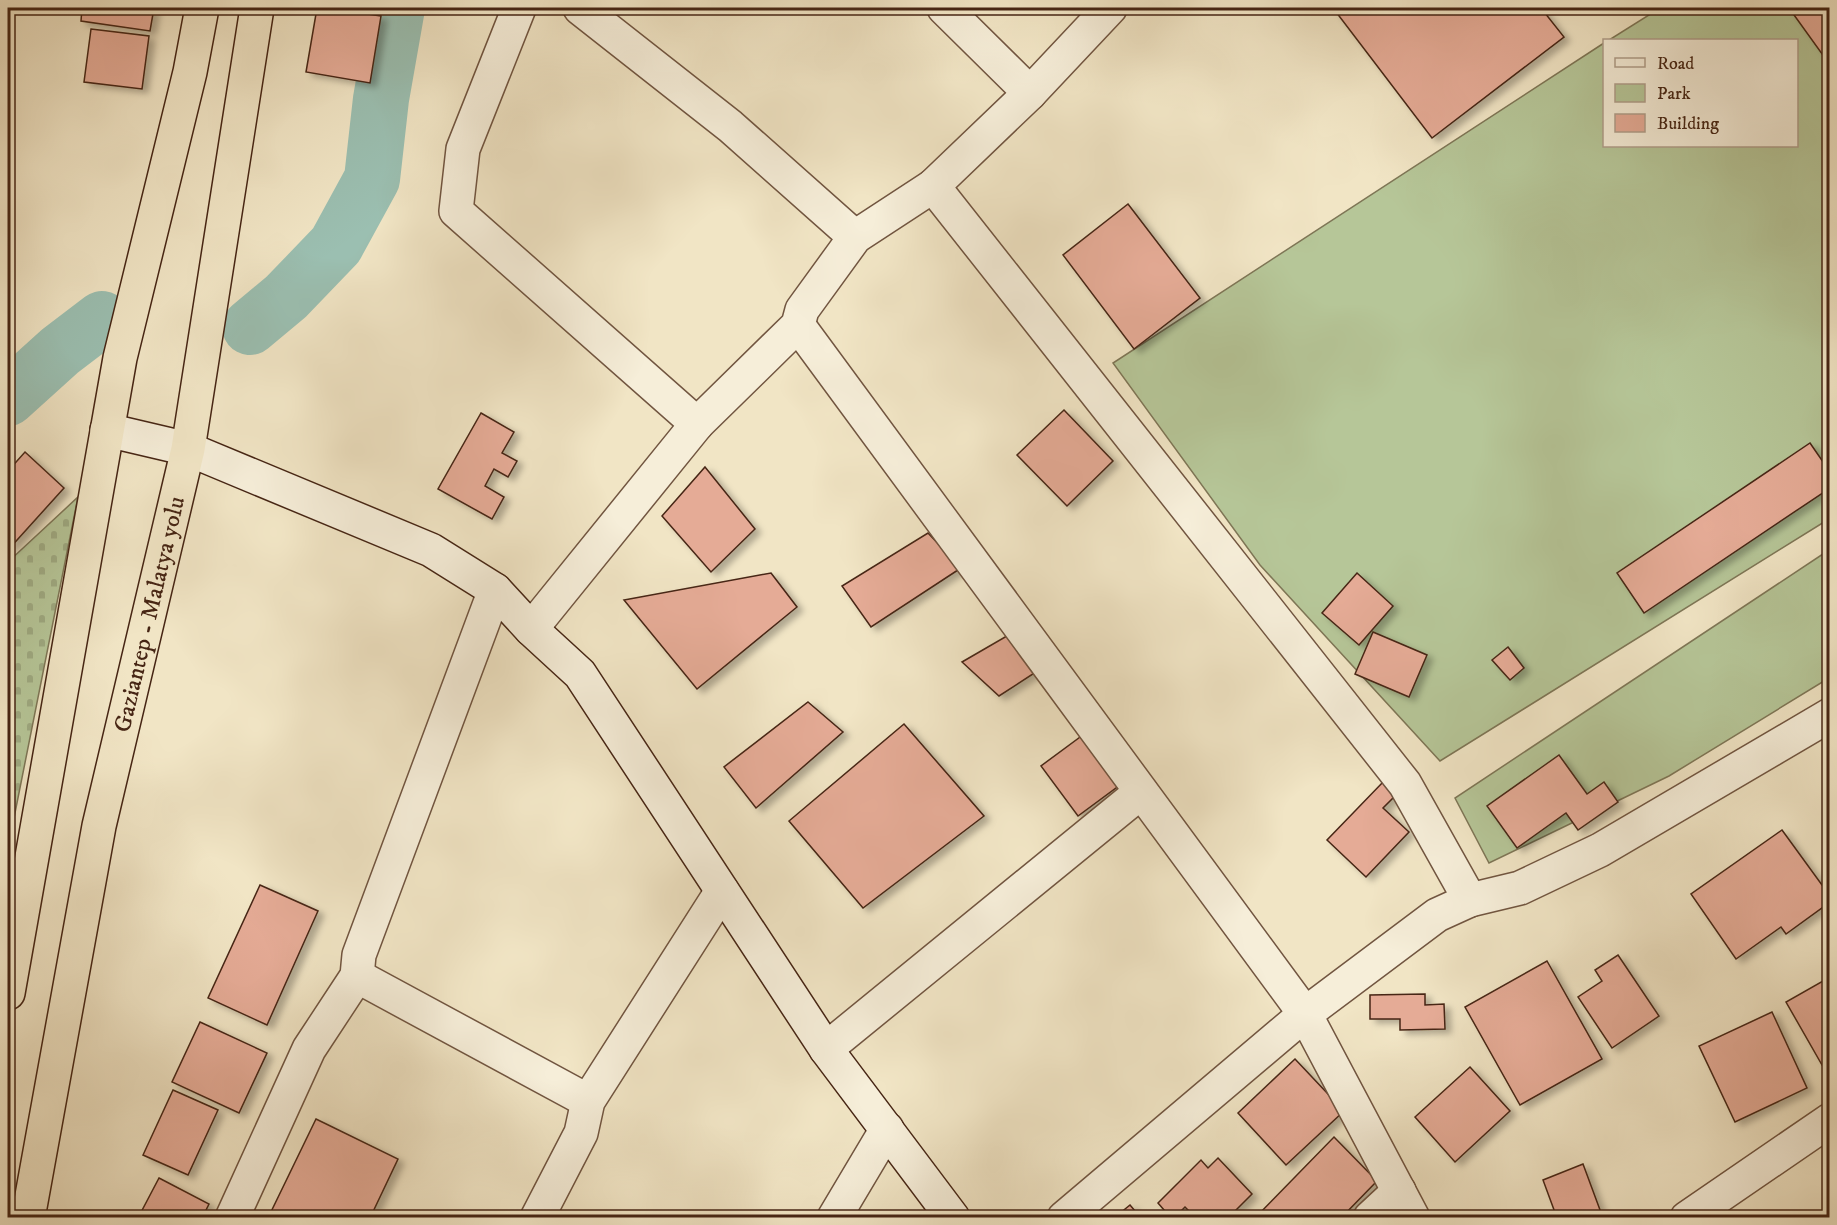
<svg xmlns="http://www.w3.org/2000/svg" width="1837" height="1225" font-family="'IM FELL DW Pica',serif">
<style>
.green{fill:#b6c698;stroke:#7e7656;stroke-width:1.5}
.cemetery{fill:url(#cemetery-stones);stroke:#7e7656;stroke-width:1.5}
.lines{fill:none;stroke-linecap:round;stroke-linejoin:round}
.river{stroke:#9bbfb1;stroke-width:56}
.building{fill:#e5ab96;stroke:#462514;stroke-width:1.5;filter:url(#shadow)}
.street-casing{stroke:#715540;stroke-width:36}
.secondary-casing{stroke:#462514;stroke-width:36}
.highway-casing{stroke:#462514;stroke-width:36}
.street{stroke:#f6eed9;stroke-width:33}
.secondary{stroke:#f6eed9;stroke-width:33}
.highway{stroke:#f1e5c5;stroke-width:33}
.labels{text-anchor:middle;stroke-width:4.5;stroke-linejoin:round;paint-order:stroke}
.street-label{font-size:24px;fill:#462514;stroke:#f6eed9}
</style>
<defs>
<pattern id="cemetery-stones" width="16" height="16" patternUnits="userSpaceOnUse" patternTransform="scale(1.5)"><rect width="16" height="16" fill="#b6c698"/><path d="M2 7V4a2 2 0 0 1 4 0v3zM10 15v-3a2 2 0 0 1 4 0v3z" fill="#9eaa82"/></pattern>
<filter id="shadow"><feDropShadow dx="6" dy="4" stdDeviation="3" flood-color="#0004"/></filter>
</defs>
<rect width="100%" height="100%" fill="#f1e5c5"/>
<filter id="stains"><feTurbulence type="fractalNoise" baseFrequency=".00333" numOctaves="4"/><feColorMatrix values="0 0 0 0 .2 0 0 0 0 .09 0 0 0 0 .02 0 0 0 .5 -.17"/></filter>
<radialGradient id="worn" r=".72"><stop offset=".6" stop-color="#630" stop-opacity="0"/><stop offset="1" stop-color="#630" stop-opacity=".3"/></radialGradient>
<!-- green -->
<g class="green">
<polygon points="1660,8 1829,8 1829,519 1440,761 1260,565 1113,363 1604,43 1604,146 1796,146 1796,40 1609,40"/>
<polygon points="1829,550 1829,678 1669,776 1489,863 1455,798"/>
</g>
<!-- cemetery -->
<polygon class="cemetery" points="78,497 8,848 8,562"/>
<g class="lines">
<!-- river -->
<g class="river">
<polyline points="250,327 286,297 336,245 372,179 381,99 397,8"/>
<polyline points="8,398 60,351 102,319"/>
</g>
</g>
<!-- building -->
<g class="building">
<polygon points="82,8 154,8 150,31 81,21"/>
<polygon points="317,8 327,8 381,16 370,83 306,72"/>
<polygon points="1333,8 1541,8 1564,37 1432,138"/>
<polygon points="1789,8 1830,8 1830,65"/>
<polygon points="91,29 149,36 142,89 84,82"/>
<polygon points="1128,204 1200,298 1134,349 1063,255"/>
<polygon points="1064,410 1113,461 1067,506 1017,455"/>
<polygon points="481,413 514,432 502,453 517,461 508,477 494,469 485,486 504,497 492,519 438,489"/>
<polygon points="1810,443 1830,472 1830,488 1644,613 1617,573"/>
<polygon points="25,452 64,488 8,550 8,471"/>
<polygon points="705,467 755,529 711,572 662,516"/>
<polygon points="928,533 961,568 871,627 842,586"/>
<polygon points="771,573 797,607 697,689 624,600"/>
<polygon points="1357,573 1393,606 1359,645 1322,613"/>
<polygon points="1373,632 1427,655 1409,697 1355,674"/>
<polygon points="1012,633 1039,670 999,696 962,662"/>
<polygon points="1508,647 1524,668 1510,680 1492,660"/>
<polygon points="808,702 843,732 756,808 724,767"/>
<polygon points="904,724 984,816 863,908 789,821"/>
<polygon points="1091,729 1128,779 1078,816 1041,766"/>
<polygon points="1559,755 1587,794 1604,782 1618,802 1578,830 1566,813 1517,848 1487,806"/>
<polygon points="1383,782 1396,795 1383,808 1409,832 1366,877 1327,840"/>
<polygon points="1782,830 1830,896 1830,902 1786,934 1781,927 1736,959 1691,894"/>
<polygon points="260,885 318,911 267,1025 208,998"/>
<polygon points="1618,955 1659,1016 1612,1048 1578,997 1602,981 1595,970"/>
<polygon points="1547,961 1602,1059 1520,1105 1465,1007"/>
<polygon points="1830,977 1830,1079 1786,1002"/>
<polygon points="1425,994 1425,1005 1444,1004 1445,1029 1400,1030 1400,1019 1370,1019 1370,995"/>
<polygon points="1772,1012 1807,1088 1735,1122 1699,1046"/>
<polygon points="200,1022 267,1053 239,1113 172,1082"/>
<polygon points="1295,1059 1344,1111 1286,1165 1238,1113"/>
<polygon points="1470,1067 1510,1111 1455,1162 1415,1117"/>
<polygon points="173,1090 218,1110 188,1175 143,1155"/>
<polygon points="316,1119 398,1159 370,1218 268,1218"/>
<polygon points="1334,1137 1377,1181 1341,1218 1255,1218"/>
<polygon points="1218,1158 1252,1194 1228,1218 1196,1218 1185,1207 1174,1218 1171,1218 1158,1203 1201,1160 1208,1168"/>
<polygon points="1583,1164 1603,1218 1557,1218 1543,1180"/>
<polygon points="159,1178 209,1204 202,1218 138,1218"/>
<polygon points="1130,1205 1141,1218 1114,1218"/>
</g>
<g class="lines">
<defs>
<g id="street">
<polyline points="519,8 463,149 456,211 697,424"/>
<polyline points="580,8 730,126 855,237"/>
<polyline points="944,8 1030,93"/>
<polyline points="933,186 1405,784 1470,900"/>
<polyline points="798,325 1305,1014 1413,1218"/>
<polyline points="531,629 697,424 798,325 802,310 855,237 933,186 1030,93 1110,8"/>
<polyline points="357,976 588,1101"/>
<polyline points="826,1049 1141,792"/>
<polyline points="232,1218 309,1049 357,976 359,955 495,590"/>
<polyline points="537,1218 581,1133 588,1101 722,891"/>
<polyline points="834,1218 887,1129"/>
<polyline points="1064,1218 1305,1014 1437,915 1470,900 1520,888 1600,850 1830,715"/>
<polyline points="1370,1218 1399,1191"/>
<polyline points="1687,1218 1830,1120"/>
</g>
<polyline id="secondary" points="107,430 188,449 431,550 495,590 531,629 580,674 826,1049 953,1218"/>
<g id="highway">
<polyline points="8,993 120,358 190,72 202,8"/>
<path id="s1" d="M 28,1218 L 99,826 L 188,449 L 257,8"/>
</g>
</defs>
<!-- street casing -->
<use href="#street" class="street-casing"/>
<!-- secondary casing -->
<use href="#secondary" class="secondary-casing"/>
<!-- highway casing -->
<use href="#highway" class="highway-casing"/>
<!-- street -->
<use href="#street" class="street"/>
<!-- secondary -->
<use href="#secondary" class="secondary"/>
<!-- highway -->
<use href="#highway" class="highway"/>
</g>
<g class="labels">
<!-- street labels -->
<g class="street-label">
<text dy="8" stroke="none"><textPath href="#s1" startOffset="616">Gaziantep - Malatya yolu</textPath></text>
</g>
</g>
<!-- margin -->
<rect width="1837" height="1225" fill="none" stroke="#f1e5c5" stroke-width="30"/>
<rect x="9" y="9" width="1819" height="1207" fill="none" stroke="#462514" stroke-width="3"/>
<rect x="15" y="15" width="1807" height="1195" fill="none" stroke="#462514" stroke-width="1.5"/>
<!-- legend -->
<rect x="1603" y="39" width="195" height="108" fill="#f6eed9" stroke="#b09e8a" stroke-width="1.5"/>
<rect x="1615" y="58" width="30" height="9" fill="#f6eed9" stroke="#b09e8a" stroke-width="1.5"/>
<text x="1657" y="69" font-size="18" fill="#462514">Road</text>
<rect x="1615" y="84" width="30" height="18" fill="#b6c698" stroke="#b09e8a" stroke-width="1.5"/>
<text x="1657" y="99" font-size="18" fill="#462514">Park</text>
<rect x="1615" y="114" width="30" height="18" fill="#e5ab96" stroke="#b09e8a" stroke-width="1.5"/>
<text x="1657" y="129" font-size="18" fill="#462514">Building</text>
<rect width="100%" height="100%" filter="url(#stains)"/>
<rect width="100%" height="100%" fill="url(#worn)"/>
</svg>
